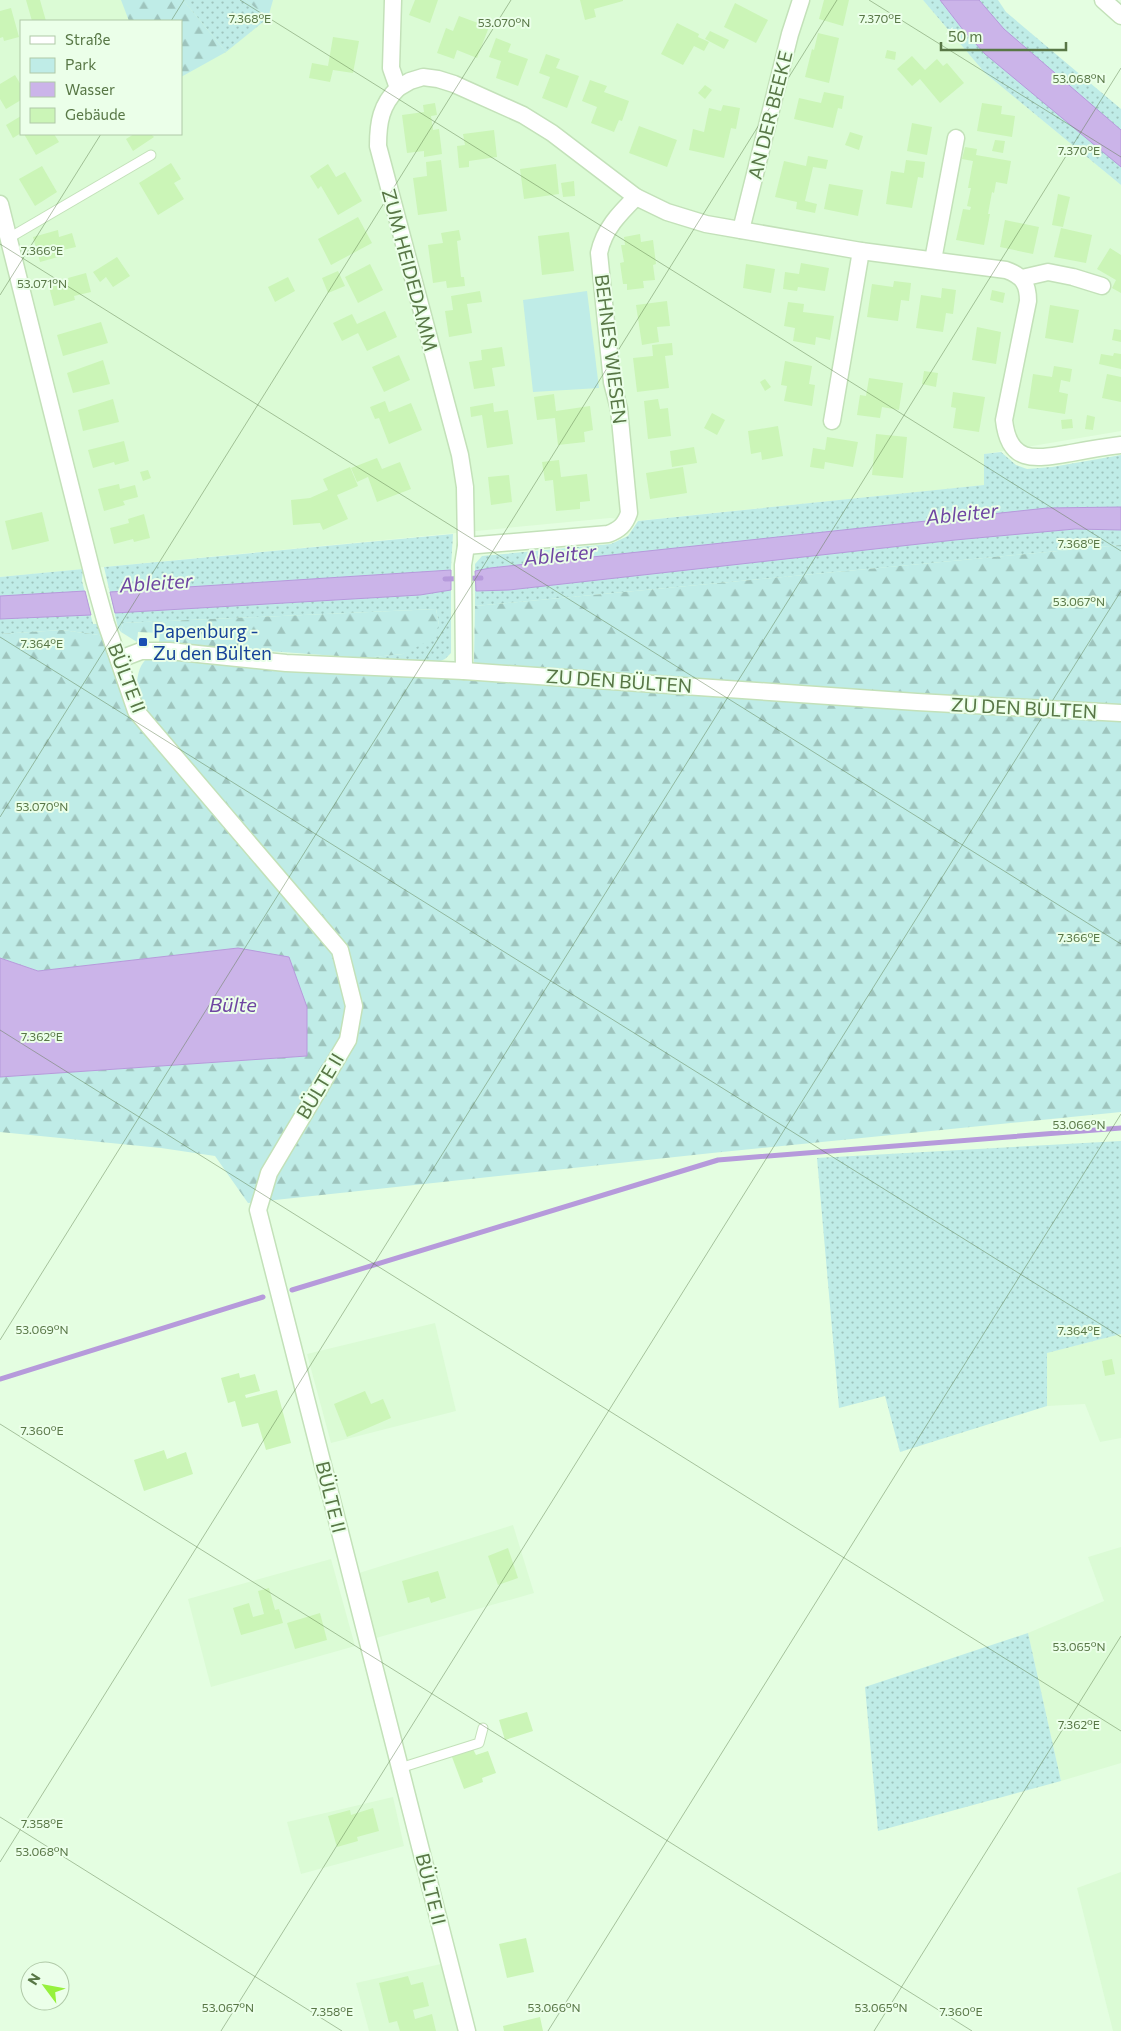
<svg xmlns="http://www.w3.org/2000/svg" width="1121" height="2031" font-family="Commissioner,sans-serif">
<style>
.residential{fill:#dbfbd5;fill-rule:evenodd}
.grass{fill:url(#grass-dots)}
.forest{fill:url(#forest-firs)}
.park{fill:#bfece7}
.water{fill:#cbb4e9;stroke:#b69adb}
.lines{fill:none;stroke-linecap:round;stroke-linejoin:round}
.stream{stroke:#b69adb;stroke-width:5}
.building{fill:#cbf5b7}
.service-casing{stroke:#c3e1b9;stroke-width:11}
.minor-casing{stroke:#c3e1b9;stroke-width:19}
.service{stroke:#fff;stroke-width:9}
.minor{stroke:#fff;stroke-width:16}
.ticks{fill:none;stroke:#587746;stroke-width:1;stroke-opacity:0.45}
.transit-dot{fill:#1a4fb4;stroke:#ebffe9;stroke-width:2}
.labels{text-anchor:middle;stroke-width:4;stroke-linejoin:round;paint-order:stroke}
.street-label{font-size:19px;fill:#587746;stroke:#ebffe9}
.transit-label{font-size:19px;fill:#164399;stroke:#ebffe9;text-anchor:start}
.water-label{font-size:20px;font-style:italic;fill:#6f46a2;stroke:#ebffe9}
.ticks-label{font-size:12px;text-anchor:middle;fill:#587746;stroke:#ebffe9;stroke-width:4;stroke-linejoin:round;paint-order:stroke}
</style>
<defs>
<pattern id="grass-dots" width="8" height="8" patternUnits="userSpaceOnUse" patternTransform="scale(1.25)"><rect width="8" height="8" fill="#bfece7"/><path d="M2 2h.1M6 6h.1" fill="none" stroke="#9ec4bd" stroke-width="1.8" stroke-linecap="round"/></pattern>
<pattern id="forest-firs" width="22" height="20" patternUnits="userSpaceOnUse" patternTransform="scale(1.25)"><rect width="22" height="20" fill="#bfece7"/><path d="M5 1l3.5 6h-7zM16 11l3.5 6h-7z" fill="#9ec4bd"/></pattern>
</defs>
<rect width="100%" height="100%" fill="#e4fee1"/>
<!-- residential -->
<g class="residential">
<path d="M 0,0 L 923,0 L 985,73 L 1121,185 L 1121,431 L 985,454 L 985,485 L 635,521 L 610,518 L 0,577 ZM 21,21 L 181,21 L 181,134 L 21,134 Z"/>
<polygon points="435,1323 456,1411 331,1443 307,1354"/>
<polygon points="1121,1334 1121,1438 1100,1442 1085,1404 1047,1406 1046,1353"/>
<polygon points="513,1525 534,1593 376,1638 359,1573"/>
<polygon points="1121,1547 1121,1763 1061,1781 1028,1633 1104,1601 1088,1557"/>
<polygon points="331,1559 355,1646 211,1687 188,1599"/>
<polygon points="393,1797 404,1846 301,1874 287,1822"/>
<polygon points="1121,1872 1121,2031 1113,2031 1077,1888"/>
<polygon points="441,1964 459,2031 369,2031 356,1983"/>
</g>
<!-- grass -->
<g class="grass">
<polygon points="183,0 246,0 268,18 226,52"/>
<polygon points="923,0 998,0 1006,12 1121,109 1121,185 985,73"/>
<polygon points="1001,452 1016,465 1027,469 1052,467 1121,455 1121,545 475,606 475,564 482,556 611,544 628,536 638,521 984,485 984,454"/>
<polygon points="453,534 451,567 451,653 445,659 436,663 364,658 403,654 439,625 436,609 123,623 121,632 118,628 104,567"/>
<polygon points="83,569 82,581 93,624 98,624 106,636 62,630 0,634 0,577"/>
<polygon points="1121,1141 1121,1334 1047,1353 1047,1406 900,1452 885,1396 839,1408 817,1158"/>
<polygon points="1028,1633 1061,1781 878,1831 865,1687"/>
</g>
<!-- forest -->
<g class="forest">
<polygon points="121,0 183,0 226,52 181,77 181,21 129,21"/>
<polygon points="246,0 273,0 268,18"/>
<path d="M 1121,545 L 1121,1112 L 712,1153 L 248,1203 L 215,1156 L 161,1148 L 0,1132 L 0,1077 L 306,1056 L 238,948 L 38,971 L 0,958 L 0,634 L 62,630 L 106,636 L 123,686 L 137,682 C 139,668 141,662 153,654 L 475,679 L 474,661 L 475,606 Z"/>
<polygon points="436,609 439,625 432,639 403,654 364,658 159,643 160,633 138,632 137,642 121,632 123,623"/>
</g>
<!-- park -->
<polygon class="park" points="587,291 599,388 533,392 523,300"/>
<!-- water -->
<g class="water">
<polygon points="940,0 979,0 1004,29 1121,130 1121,167 985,54 964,31"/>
<polygon points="1121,507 1121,530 1075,529 955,540 509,590 476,591 475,571 490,568 1047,508"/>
<polygon points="451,570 451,590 420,595 115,613 110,592"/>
<polygon points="85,591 91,615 0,619 0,596"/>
<polygon points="238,948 289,957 307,1007 307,1056 0,1077 0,958 38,971"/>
</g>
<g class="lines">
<!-- stream -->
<g class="stream">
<polyline points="445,579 481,578"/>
<polyline points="292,1290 718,1160 1121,1128"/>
<polyline points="0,1379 263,1297"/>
</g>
</g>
<!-- building -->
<g class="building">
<polygon points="26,0 40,0 46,21 32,21"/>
<polygon points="415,0 438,0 430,23 409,15"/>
<polygon points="580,0 623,0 623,1 594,9 596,17 585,20"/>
<polygon points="824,0 849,0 843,26 819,19"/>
<polygon points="735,3 768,20 756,43 724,27"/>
<polygon points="11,8 19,37 4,41 3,37 0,38 0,11"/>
<polygon points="459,16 489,27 477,58 457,50 454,59 437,53 446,28 453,31"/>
<polygon points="677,23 699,34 698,37 709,42 704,51 694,46 683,65 661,54"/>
<polygon points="710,31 729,40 724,49 705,39"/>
<polygon points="818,33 839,38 829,83 805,77 812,49 814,50"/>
<polygon points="333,37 359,41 353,73 333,70 330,82 309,78 312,63 328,66"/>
<polygon points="496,38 511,44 508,52 528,59 518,86 496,78 501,61 489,57"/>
<polygon points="887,50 896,52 895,60 885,58"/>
<polygon points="546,54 560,59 556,68 579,76 567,108 542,98 550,77 539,73"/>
<polygon points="912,56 925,70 937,59 943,66 947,63 964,83 940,103 920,79 912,86 897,69"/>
<polygon points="15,75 21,85 21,100 6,109 0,99 0,84"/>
<polygon points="590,80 607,86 604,92 629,101 622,121 619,120 614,132 591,123 597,107 582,101"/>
<polygon points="705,85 712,90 705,99 698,93"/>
<polygon points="824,92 844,96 842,109 838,108 833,128 794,119 799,98 821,103"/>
<polygon points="435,103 437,115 431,116 433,130 439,129 442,154 424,157 424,151 407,153 402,115 424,112 423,105"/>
<polygon points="982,103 1002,106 1001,114 1015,116 1012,137 977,131"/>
<polygon points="723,105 740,108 736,129 731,128 724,158 689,150 693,129 704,132 709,108 721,111"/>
<polygon points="21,116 21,133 13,138 6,125"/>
<polygon points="912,123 932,127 927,155 907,151"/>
<polygon points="639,126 677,140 667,167 629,153"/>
<polygon points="494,130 497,157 469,161 469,167 459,168 457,146 465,145 463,134"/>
<polygon points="850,132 863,136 859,150 845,145"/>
<polygon points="24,134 54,134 59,142 36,155"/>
<polygon points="134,134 151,134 154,137 133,151 126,139"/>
<polygon points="995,140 1005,141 1003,153 992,151"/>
<polygon points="965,147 977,149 976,155 1011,161 1007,184 996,182 994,193 992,192 988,214 990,214 984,245 956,240 963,209 970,210 971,207 967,206 971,188 968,188 973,161 962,159"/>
<polygon points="808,156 828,160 826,169 813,167 805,201 817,204 815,213 796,209 797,202 775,197 784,161 806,166"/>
<polygon points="441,160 447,211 418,215 413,178 427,176 426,162"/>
<polygon points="906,160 925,162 923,178 918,177 912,208 886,204 891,171 904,173"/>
<polygon points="171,163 181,179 174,183 184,199 158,215 139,183"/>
<polygon points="328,164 336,177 345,172 362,201 338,215 321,186 318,189 310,176"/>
<polygon points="556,164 559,194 524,199 520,169"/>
<polygon points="42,166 57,192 35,206 19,179"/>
<polygon points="574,181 575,196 563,197 561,183"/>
<polygon points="829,184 863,190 858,216 824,209"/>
<polygon points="1058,194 1070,197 1063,227 1052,225"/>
<polygon points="358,217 372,243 331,265 318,239"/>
<polygon points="1005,220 1039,227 1033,254 1000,247"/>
<polygon points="1061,228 1092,235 1086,263 1054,257"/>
<polygon points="58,230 59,237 72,233 76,247 63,250 65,255 40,262 33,237"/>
<polygon points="459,230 461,240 457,241 461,277 464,277 465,286 447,288 446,281 433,283 428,245 443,243 441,233"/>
<polygon points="569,232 574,271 542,275 538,236"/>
<polygon points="640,234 641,242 653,240 656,264 653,265 655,280 643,281 644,288 627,290 627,284 623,284 620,263 624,262 621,245 625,245 624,237"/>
<polygon points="1110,248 1121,255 1121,293 1112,288 1116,280 1097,269"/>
<polygon points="117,257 130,276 113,287 106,277 100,282 93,272"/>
<polygon points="801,263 829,268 825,291 798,287 797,291 783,289 785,272 799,274"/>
<polygon points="370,264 383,290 358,303 345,277"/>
<polygon points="746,264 775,269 771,293 743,288"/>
<polygon points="338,271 345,286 328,293 322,278"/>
<polygon points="86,273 91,292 74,296 75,300 54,306 49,287 69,282 68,278"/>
<polygon points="288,277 295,291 275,302 268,287"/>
<polygon points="894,281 911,283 909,301 901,300 898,321 867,317 872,284 893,287"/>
<polygon points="942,288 956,290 953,314 946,313 943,332 916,328 921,295 941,298"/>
<polygon points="992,290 1005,293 1003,303 990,300"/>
<polygon points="480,291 482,302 467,304 472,333 449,337 445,311 453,310 451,296"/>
<polygon points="667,301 670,326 657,327 659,342 642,345 636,305"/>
<polygon points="788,302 804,304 803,312 834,316 830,340 816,337 815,345 793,341 795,328 784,326"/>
<polygon points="1050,305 1079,310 1073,343 1045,338"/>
<polygon points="385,311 397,337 367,351 358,333 342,341 333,323 352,314 357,324"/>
<polygon points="101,322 108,343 63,356 57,335"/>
<polygon points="977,327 1001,332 996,364 972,360"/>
<polygon points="1114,329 1121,330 1121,342 1112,340"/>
<polygon points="672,343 673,355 665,356 669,388 637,392 633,358 653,356 652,345"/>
<polygon points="502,347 505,366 492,368 495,386 474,389 469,362 482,360 481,350"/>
<polygon points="1114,353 1121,354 1121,369 1099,364 1101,354 1113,356"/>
<polygon points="399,355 410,380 384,392 372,367"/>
<polygon points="103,360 110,384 73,393 67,373"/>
<polygon points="785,361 812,366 809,384 815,385 812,406 784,401 787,386 781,385"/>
<polygon points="1054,366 1072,369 1070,382 1061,380 1059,392 1068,394 1065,414 1028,408 1033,374 1052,377"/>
<polygon points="924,371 938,373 936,387 922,384"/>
<polygon points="1107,374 1121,377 1121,402 1102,398"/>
<polygon points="869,378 903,383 899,410 882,407 880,418 857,415 860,395 866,396"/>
<polygon points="765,379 771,387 765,391 760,382"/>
<polygon points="953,392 985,397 979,432 953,428 956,408 951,407"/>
<polygon points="554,394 556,411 590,406 593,430 584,432 585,442 558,445 555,418 537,420 534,397"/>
<polygon points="113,399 119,422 83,431 78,410"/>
<polygon points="658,399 660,409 668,408 671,436 648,439 644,401"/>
<polygon points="385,401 389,412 411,403 422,430 389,444 379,418 375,419 370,407"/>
<polygon points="493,403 494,412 508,410 513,444 487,448 482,415 471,417 470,407"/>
<polygon points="712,413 725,420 717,435 704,428"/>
<polygon points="1087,415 1095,417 1093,430 1085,429"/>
<polygon points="1072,419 1073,428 1062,429 1061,420"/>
<polygon points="778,426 783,456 762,460 761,452 751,454 748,431"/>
<polygon points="876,434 907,437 903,478 872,475"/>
<polygon points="827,437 858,442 853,467 825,462 824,469 810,467 813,448 825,450"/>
<polygon points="124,441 129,461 115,465 114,462 93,468 88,450"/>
<polygon points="694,447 697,463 672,467 670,451"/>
<polygon points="377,458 382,469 400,462 411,489 377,502 368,477 357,482 351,468"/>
<polygon points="559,460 561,477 587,474 590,501 580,502 580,509 556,511 553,480 545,481 542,462"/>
<polygon points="350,467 358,486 337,495 348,519 323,530 320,523 293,525 291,500 310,498 328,490 323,479"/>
<polygon points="683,467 687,493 650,499 646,473"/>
<polygon points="148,470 151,478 143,481 140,472"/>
<polygon points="509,475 512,502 491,505 488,477"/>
<polygon points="119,484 120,489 135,485 138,497 123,501 125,505 104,511 98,489"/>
<polygon points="42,512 49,541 12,550 5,521"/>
<polygon points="144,514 150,538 134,542 133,539 114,544 110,528 129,523 128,519"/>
<polygon points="1112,1359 1115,1374 1105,1376 1102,1361"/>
<polygon points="239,1373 240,1378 255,1374 260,1391 245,1395 246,1398 277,1390 291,1443 266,1450 258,1423 242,1427 235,1401 228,1403 221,1378"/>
<polygon points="365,1391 371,1404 383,1399 391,1418 347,1437 334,1404"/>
<polygon points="164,1450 167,1459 186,1452 193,1474 144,1491 134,1460"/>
<polygon points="508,1548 518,1578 498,1585 488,1556"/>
<polygon points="438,1571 446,1598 431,1603 429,1597 408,1603 402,1581"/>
<polygon points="269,1588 275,1610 279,1609 283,1623 241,1635 233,1608 249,1603 253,1617 264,1614 258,1591"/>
<polygon points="320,1613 327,1640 295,1649 287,1623"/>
<polygon points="527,1712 533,1731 505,1740 499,1720"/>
<polygon points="473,1749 476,1755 488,1751 496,1773 482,1778 483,1782 464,1789 452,1757"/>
<polygon points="373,1808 379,1831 357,1837 358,1841 337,1847 328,1816 350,1810 351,1815"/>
<polygon points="526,1938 534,1972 507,1978 499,1944"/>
<polygon points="408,1976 411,1985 423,1982 429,2006 413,2010 415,2019 432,2014 436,2031 400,2031 397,2021 389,2023 379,1983"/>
<polygon points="540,2017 543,2031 504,2031 503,2026"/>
</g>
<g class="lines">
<defs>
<g id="service">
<polyline points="9,238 151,155"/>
<polyline points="400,1768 479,1743 483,1728"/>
</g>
<g id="minor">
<path d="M 393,0 L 391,68 L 398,88 C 381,105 378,122 378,146 L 460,455 L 465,487 L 466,546 L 463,565 L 464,671"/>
<polyline points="1103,0 1121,16"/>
<path d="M 398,88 L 410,81 L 423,77 L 438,79 L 454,84 L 523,115 L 552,133 L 636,197 L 667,212 L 706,224 L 861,251 L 1006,270 C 1023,276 1028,284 1028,301 L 1004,420 C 1009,465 1035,459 1071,453 C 1087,450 1104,447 1121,445"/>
<polyline points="0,204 94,580 106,623 136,711 340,950 354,1006 348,1040 269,1173 258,1210 467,2031"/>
<polyline points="741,230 790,34 801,0"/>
<polyline points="933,260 956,138"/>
<polyline points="1022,278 1048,272 1073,277 1102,286"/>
<polyline points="832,421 861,251"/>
<path d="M 466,546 L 608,534 C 619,530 625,525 629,513 L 619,409 L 612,382 L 599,253 C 604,229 619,214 636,197"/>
<polyline points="120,659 141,651 169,651 286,663 464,671 917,702 1121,713"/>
</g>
</defs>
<!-- service casing -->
<use href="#service" class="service-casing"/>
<!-- minor casing -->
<use href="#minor" class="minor-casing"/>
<!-- service -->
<use href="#service" class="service"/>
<!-- minor -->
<use href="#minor" class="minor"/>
</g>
<!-- ticks -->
<path class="ticks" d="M 240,0 L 1121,551M 869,0 L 1121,157M 171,21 L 184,0M 0,244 L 1121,944M 0,295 L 101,134M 0,637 L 1121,1337M 0,817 L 511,0M 0,1030 L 1121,1731M 0,1340 L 837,0M 0,1424 L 972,2031M 0,1817 L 342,2031M 0,1862 L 1121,68M 221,2031 L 1121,591M 548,2031 L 1121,1114M 874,2031 L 1121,1636"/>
<!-- markers -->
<rect class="transit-dot" x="138" y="637" width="10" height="10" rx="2.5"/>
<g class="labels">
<!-- street labels -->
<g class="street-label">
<text transform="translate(770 115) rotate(-76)" y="7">AN DER BEEKE</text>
<text transform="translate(410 270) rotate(75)" y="7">ZUM HEIDEDAMM</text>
<text transform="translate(611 349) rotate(83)" y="7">BEHNES WIESEN</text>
<text transform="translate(127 678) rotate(69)" y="7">BÜLTE II</text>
<text transform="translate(619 681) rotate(4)" y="7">ZU DEN BÜLTEN</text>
<text transform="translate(1024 708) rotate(3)" y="7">ZU DEN BÜLTEN</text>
<text transform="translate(320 1086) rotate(-59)" y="7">BÜLTE II</text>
<text transform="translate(331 1497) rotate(76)" y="7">BÜLTE II</text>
<text transform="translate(431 1889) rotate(76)" y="7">BÜLTE II</text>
</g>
<!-- transit labels -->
<g class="transit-label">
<text x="153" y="638">Papenburg -<tspan x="153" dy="22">Zu den Bülten</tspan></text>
</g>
<!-- water labels -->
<g class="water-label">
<text transform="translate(962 514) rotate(-6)" y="7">Ableiter</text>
<text transform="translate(560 555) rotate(-6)" y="7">Ableiter</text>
<text transform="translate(156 583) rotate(-4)" y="7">Ableiter</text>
<text x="233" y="1012">Bülte</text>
</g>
</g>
<g class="ticks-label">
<text x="250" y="23">7.368°E</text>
<text x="880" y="23">7.370°E</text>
<text x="504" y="27">53.070°N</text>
<text x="1079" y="83">53.068°N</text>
<text x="1079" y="155">7.370°E</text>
<text x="42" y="255">7.366°E</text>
<text x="42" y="288">53.071°N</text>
<text x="1079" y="548">7.368°E</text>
<text x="1079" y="606">53.067°N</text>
<text x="42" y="648">7.364°E</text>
<text x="42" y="811">53.070°N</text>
<text x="1079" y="942">7.366°E</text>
<text x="42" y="1041">7.362°E</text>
<text x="1079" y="1129">53.066°N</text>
<text x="42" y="1334">53.069°N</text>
<text x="1079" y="1335">7.364°E</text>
<text x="42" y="1435">7.360°E</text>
<text x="1079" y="1651">53.065°N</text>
<text x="1079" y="1729">7.362°E</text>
<text x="42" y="1828">7.358°E</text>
<text x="42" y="1856">53.068°N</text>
<text x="228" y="2012">53.067°N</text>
<text x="554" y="2012">53.066°N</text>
<text x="881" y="2012">53.065°N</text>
<text x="332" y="2016">7.358°E</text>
<text x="961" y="2016">7.360°E</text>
</g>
<!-- legend -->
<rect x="20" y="20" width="162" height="115" fill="#ebffe9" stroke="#b0c9a8"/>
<rect x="30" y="36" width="25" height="8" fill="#ffffff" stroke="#b0c9a8"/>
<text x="65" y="45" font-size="15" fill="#587746">Straße</text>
<rect x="30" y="58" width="25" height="15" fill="#bfece7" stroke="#b0c9a8"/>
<text x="65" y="70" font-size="15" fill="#587746">Park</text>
<rect x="30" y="82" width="25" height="15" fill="#cbb4e9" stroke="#b0c9a8"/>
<text x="65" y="95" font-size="15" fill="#587746">Wasser</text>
<rect x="30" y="108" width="25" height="15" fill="#cbf5b7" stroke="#b0c9a8"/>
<text x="65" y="120" font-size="15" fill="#587746">Gebäude</text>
<!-- north arrow -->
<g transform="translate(45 1986) rotate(302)"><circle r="24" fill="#ebffe9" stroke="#b0c9a8"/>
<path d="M0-4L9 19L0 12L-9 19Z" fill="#96f13d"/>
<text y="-8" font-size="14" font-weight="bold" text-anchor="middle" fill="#587746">N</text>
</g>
<!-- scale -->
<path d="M941 42v8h125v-8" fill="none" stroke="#587746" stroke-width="2.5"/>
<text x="948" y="42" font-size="15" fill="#587746" stroke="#ebffe9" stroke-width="4" paint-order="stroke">50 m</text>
</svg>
